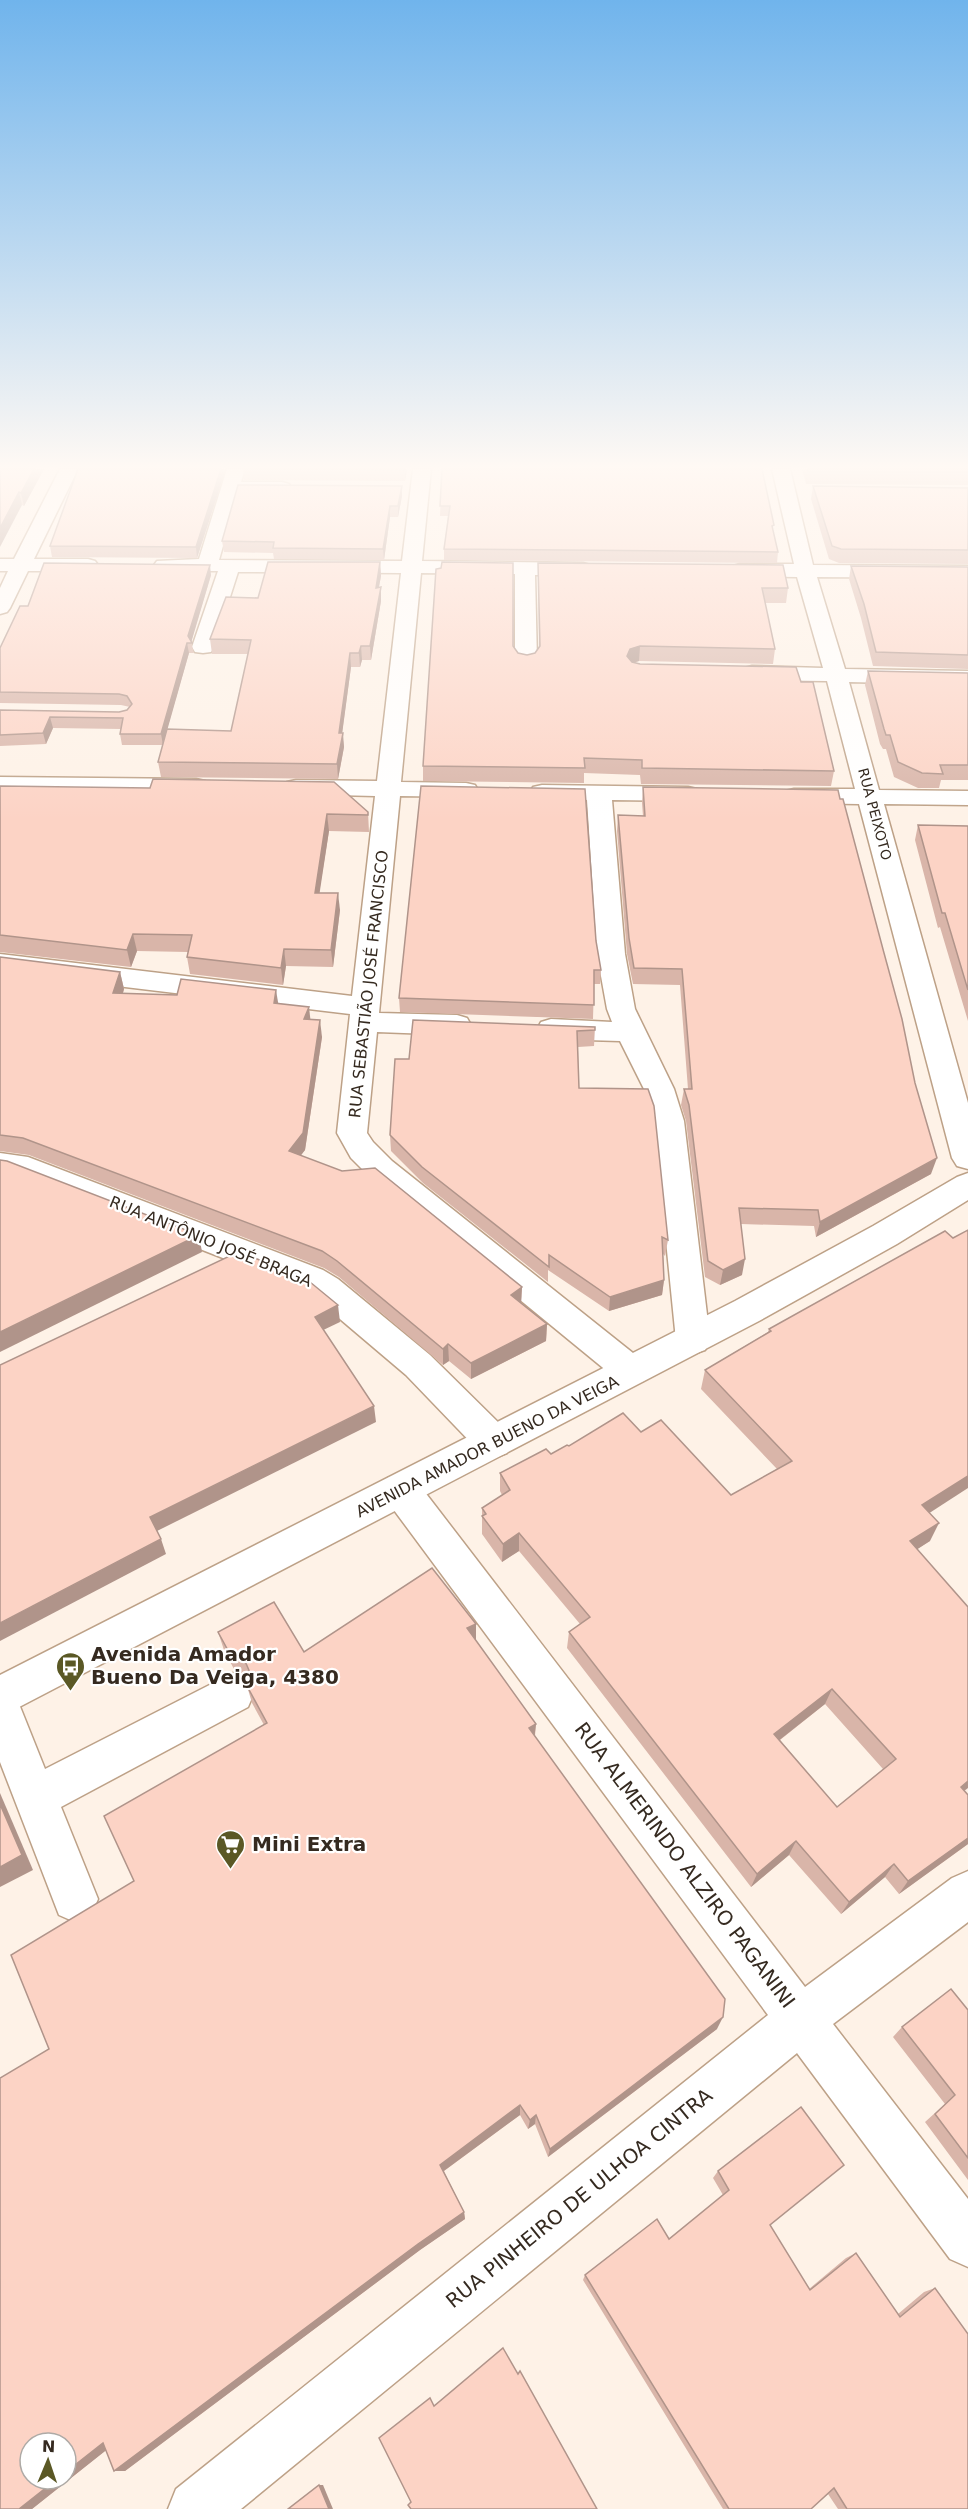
<svg xmlns="http://www.w3.org/2000/svg" width="968" height="2509" font-family="'DejaVu Sans',sans-serif">
<style>
.lines{fill:none;stroke-linecap:round;stroke-linejoin:round}
.minor-casing{stroke:#bda187;stroke-width:3}
.major-casing{stroke:#bda187;stroke-width:3}
.minor{fill:#fff;fill-rule:evenodd}
.major{fill:#fff;fill-rule:evenodd}
.wall{fill:#d9b5a9;fill-rule:evenodd}
.shaded-wall{fill:#b0948a}
.building{fill:#fcd3c5;stroke:#b0948a;stroke-width:1.5;fill-rule:evenodd}
.labels{text-anchor:middle;stroke-width:4.5;stroke-linejoin:round;paint-order:stroke}
.far-street-label{font-size:14px;fill:#352a20;stroke:#fff}
.street-label{font-size:16px;fill:#352a20;stroke:#fff}
.near-poi-label{font-size:20px;font-weight:bold;fill:#352a20;stroke:#fff;text-anchor:start}
.near-street-label{font-size:20px;fill:#352a20;stroke:#fff}
</style>
<rect width="100%" height="100%" fill="#fef2e7"/>
<g class="lines">
<defs>
<g id="minor">
<polygon points="60,469 78,469 34,559 88,559 95,561 98,565 95,569 88,571 28,571 10,608 7,612 0,614 0,588 8,571 0,571 0,559 14,559"/>
<polygon points="227,469 245,469 241,482 282,482 289,484 291,488 289,492 282,494 238,493 219,560 402,561 413,469 431,469 422,561 583,563 590,565 593,569 590,573 583,575 535,575 537,661 534,666 526,668 518,666 515,661 515,574 421,573 401,782 466,783 475,785 478,790 475,795 466,797 400,796 379,1013 457,1015 467,1018 471,1025 467,1032 457,1035 377,1032 367,1133 373,1142 392,1161 643,1361 649,1371 643,1381 631,1385 619,1381 370,1177 351,1158 337,1133 350,1014 0,972 0,954 352,996 375,796 296,794 287,792 284,787 287,782 296,780 377,781 401,573 238,572 214,647 211,652 203,653 195,652 192,647 218,571 164,571 157,569 154,565 157,561 199,559"/>
<polygon points="772,469 790,469 813,565 968,566 968,578 817,577 845,669 968,671 968,685 849,682 879,790 968,791 968,805 884,804 968,1103 968,1169 957,1166 952,1158 859,804 794,803 785,801 782,796 785,791 794,789 855,789 827,681 752,680 744,678 741,673 744,668 752,666 823,668 797,577 740,576 733,574 730,570 733,566 740,564 794,564"/>
<polygon points="0,777 196,779 205,781 208,786 205,791 196,793 0,791"/>
<polygon points="542,785 688,787 697,789 700,794 697,799 688,801 612,800 625,954 635,1009 674,1089 684,1121 710,1340 705,1350 693,1354 681,1350 676,1340 654,1121 644,1089 620,1041 551,1039 541,1036 537,1029 541,1022 551,1019 612,1022 607,1009 597,954 587,800 533,797 530,792 533,787"/>
<polygon points="0,1153 28,1157 323,1270 338,1279 430,1355 507,1431 512,1442 507,1453 494,1458 481,1453 406,1375 314,1297 299,1288 14,1176 0,1175"/>
<polygon points="401,1474 414,1478 805,1987 952,1878 968,1871 968,1922 833,2024 968,2199 968,2267 950,2259 797,2053 241,2509 168,2509 176,2489 768,2015 388,1502 382,1490 388,1478"/>
<polygon points="233,1673 248,1679 254,1693 248,1707 61,1807 98,1899 91,1915 75,1922 59,1915 0,1762 0,1688 15,1694 45,1769"/>
</g>
<polygon id="major" points="968,1173 968,1200 897,1244 759,1321 0,1717 0,1675 735,1301 873,1226 957,1177"/>
</defs>
<!-- minor casing -->
<use href="#minor" class="minor-casing"/>
<!-- major casing -->
<use href="#major" class="major-casing"/>
<!-- minor -->
<use href="#minor" class="minor"/>
<!-- major -->
<use href="#major" class="major"/>
</g>
<!-- wall -->
<g class="wall">
<polygon points="0,469 44,469 24,506 22,505"/>
<polygon points="226,469 197,558 52,557 50,546"/>
<polygon points="243,469 407,469 405,481 244,480"/>
<polygon points="442,469 773,530 778,552 777,563 444,560 444,549 448,516 440,516"/>
<polygon points="802,469 968,469 968,485 806,484"/>
<polygon points="402,486 402,496 398,517 390,517 384,560 274,559 273,553 224,552 222,541"/>
<polygon points="813,486 968,488 968,564 839,563 829,559 811,499"/>
<polygon points="380,562 381,576 379,587 381,587 381,601 371,660 362,660 360,667 351,667 342,733 344,747 338,779 161,777 158,762 163,745 122,745 120,734 121,729 53,728 46,744 0,746 0,710 119,712 127,710 130,707 121,705 0,703 0,648 28,606 211,575 191,642 194,653 189,653 167,729 231,731 248,654 212,654 210,639 258,598"/>
<polygon points="538,563 788,588 786,603 765,603 775,649 773,664 639,661 633,663 834,771 831,786 641,784 640,775 584,773 584,783 423,781 423,766 513,646 518,653 527,655 535,653 539,647"/>
<polygon points="851,566 968,567 968,669 873,666 861,618 849,579"/>
<polygon points="868,671 968,673 968,780 941,780 939,788 918,788 894,777 886,749 883,749 880,744 865,685"/>
<polygon points="0,786 368,812 369,832 329,831 319,893 340,910 333,967 286,966 283,985 190,974 187,957 188,952 137,951 131,967 0,952"/>
<polygon points="643,787 931,1174 816,1237 814,1226 741,1224 742,1275 720,1285 705,1277 686,1121 681,1105 684,1089 688,1089 680,985 633,984 627,954 617,831 618,815 643,816 642,803"/>
<polygon points="918,825 968,826 968,1021 940,927 938,928 915,840"/>
<polygon points="596,941 601,970 600,984 594,984 593,1019 400,1012 399,998"/>
<polygon points="0,957 120,972 124,989 123,993 278,1003 310,1019 322,1037 305,1150 301,1155 522,1287 521,1303 547,1324 546,1341 471,1379 449,1361 443,1365 339,1277 324,1268 29,1155 0,1151"/>
<polygon points="595,1027 594,1046 578,1047 579,1088 668,1240 665,1256 663,1254 664,1280 662,1295 609,1311 548,1270 548,1282 423,1183 391,1151 390,1135 409,1059"/>
<path d="M 769,1329 L 929,1513 L 930,1541 L 917,1549 L 964,1791 L 968,1844 L 899,1894 L 885,1877 L 841,1914 L 789,1855 L 751,1887 L 567,1648 L 569,1632 L 580,1624 L 519,1551 L 502,1562 L 482,1534 L 482,1508 L 502,1495 L 500,1491 L 500,1473 L 551,1454 L 569,1446 L 641,1432 L 731,1495 L 777,1469 L 701,1389 L 705,1370 L 768,1332 ZM 825,1704 L 883,1769 L 837,1807 L 780,1740 Z"/>
<polygon points="476,1624 476,1641 536,1724 535,1736 717,2029 548,2157 535,2124 528,2129 520,2115 444,2171 464,2212 465,2219 420,2250 125,2471 106,2450 32,2509 0,2509 49,2049 134,1881 264,1725 252,1703 247,1686 250,1678 235,1671 224,1650 218,1632 304,1652"/>
<polygon points="968,2010 968,2180 925,2122 945,2104 893,2037 902,2027"/>
<polygon points="718,2171 770,2226 809,2289 846,2258 856,2253 898,2314 924,2292 935,2288 968,2509 838,2509 828,2494 811,2509 723,2509 583,2280 585,2275 669,2239 723,2195 713,2178"/>
</g>
<!-- shaded-wall -->
<g class="shaded-wall">
<polygon points="34,469 44,469 24,506 21,493"/>
<polygon points="221,469 226,469 197,558 196,547"/>
<polygon points="405,469 407,469 405,481"/>
<polygon points="402,486 402,496 398,517 398,506"/>
<polygon points="19,492 22,505 0,547 0,528"/>
<polygon points="390,506 390,517 384,560 383,549"/>
<polygon points="380,562 381,576 376,602 376,588"/>
<polygon points="210,565 211,575 191,643 188,636"/>
<polygon points="381,587 381,601 371,660 370,646"/>
<polygon points="187,643 189,653 163,745 161,734"/>
<polygon points="361,646 362,660 360,667 359,653"/>
<polygon points="640,646 639,661 629,664 627,656 630,649"/>
<polygon points="350,653 351,667 341,742 343,733 344,747 338,779 337,764 339,733"/>
<polygon points="50,717 53,728 46,744 43,733"/>
<polygon points="327,814 329,831 317,910 315,893"/>
<polygon points="338,893 340,910 333,967 331,950"/>
<polygon points="133,934 137,951 131,967 127,950"/>
<polygon points="284,949 286,966 283,985 281,968"/>
<polygon points="120,972 124,989 118,1010 113,993"/>
<polygon points="276,990 279,1008 274,1003"/>
<polygon points="309,1007 311,1025 304,1019"/>
<polygon points="320,1020 322,1037 305,1150 291,1168 289,1151"/>
<polygon points="937,1158 931,1174 816,1237 820,1222"/>
<polygon points="199,1235 202,1252 0,1352 0,1332"/>
<polygon points="745,1259 742,1275 720,1285 723,1270"/>
<polygon points="664,1280 662,1295 609,1311 610,1297"/>
<polygon points="522,1287 521,1304 511,1295"/>
<polygon points="338,1305 340,1322 317,1333 315,1317"/>
<polygon points="547,1324 546,1341 471,1379 471,1363"/>
<polygon points="448,1344 449,1361 443,1365 443,1349"/>
<polygon points="374,1406 376,1422 155,1532 150,1517"/>
<polygon points="968,1476 968,1488 914,1523 922,1505"/>
<polygon points="939,1523 930,1541 902,1559 910,1541"/>
<polygon points="519,1533 519,1551 502,1562 503,1544"/>
<polygon points="161,1539 166,1554 0,1641 0,1623"/>
<polygon points="476,1624 476,1642 467,1628"/>
<polygon points="832,1689 825,1704 768,1749 774,1734"/>
<polygon points="536,1724 534,1740 529,1728"/>
<polygon points="968,1781 968,1788 951,1801 961,1787"/>
<polygon points="0,1793 33,1870 0,1887"/>
<polygon points="968,1838 968,1844 899,1894 908,1881"/>
<polygon points="796,1841 789,1855 751,1887 757,1874"/>
<polygon points="894,1864 885,1877 841,1914 849,1902"/>
<polygon points="723,2017 717,2029 548,2157 550,2149"/>
<polygon points="520,2105 520,2115 441,2173 440,2165"/>
<polygon points="536,2115 535,2124 528,2129 530,2120"/>
<polygon points="464,2212 465,2219 420,2250 125,2471 114,2471 418,2244"/>
<polygon points="103,2443 114,2444 32,2509 19,2509 57,2479 66,2479 66,2472"/>
<polygon points="319,2485 323,2485 333,2509 329,2509"/>
</g>
<!-- building -->
<g class="building">
<polygon points="0,469 34,469 21,493 19,492 0,528"/>
<polygon points="78,469 221,469 196,547 50,546"/>
<polygon points="245,469 405,469 405,470"/>
<polygon points="442,469 762,469 774,525 772,526 778,552 444,549 450,506 440,506"/>
<polygon points="808,469 968,469 968,472 808,471"/>
<polygon points="238,485 402,486 398,506 390,506 383,549 273,548 274,542 222,541"/>
<polygon points="813,486 968,488 968,550 841,549 832,546"/>
<polygon points="268,562 380,562 376,588 381,587 370,646 361,646 359,653 350,653 339,733 343,733 337,764 158,762 167,729 231,731 251,640 210,639 226,597 258,598"/>
<polygon points="442,562 513,563 513,646 518,653 527,655 535,653 540,646 538,563 783,565 788,588 762,588 775,649 640,646 630,649 627,656 632,662 640,664 796,667 801,682 813,682 834,771 642,768 642,760 584,758 585,768 423,766 436,569 441,568"/>
<polygon points="44,563 210,565 188,636 192,643 187,643 161,734 120,734 123,718 50,717 43,733 0,735 0,710 119,712 127,710 132,704 127,696 119,694 0,692 0,648 20,606 28,606"/>
<polygon points="851,566 968,567 968,655 876,652 864,604"/>
<polygon points="868,671 968,673 968,765 940,765 943,774 922,773 898,762 890,735 886,735 884,729"/>
<polygon points="153,779 334,782 368,812 368,815 327,814 315,893 338,893 331,950 284,949 281,968 187,957 192,935 133,934 127,950 0,935 0,786 150,788"/>
<polygon points="421,786 585,789 596,941 601,970 594,970 594,1005 399,998"/>
<polygon points="643,787 838,790 840,799 843,799 884,953 902,1019 915,1083 937,1158 820,1222 818,1210 739,1208 745,1259 723,1270 708,1261 689,1105 684,1089 692,1089 682,969 634,968 629,938 618,815 645,816"/>
<polygon points="918,825 968,826 968,990 945,913 942,913"/>
<polygon points="0,957 120,972 113,993 177,995 181,979 276,990 274,1003 309,1007 304,1019 320,1020 303,1133 289,1151 342,1171 375,1168 522,1287 511,1295 547,1324 471,1363 448,1344 443,1349 337,1261 322,1251 23,1138 0,1135"/>
<polygon points="413,1020 595,1027 595,1030 577,1031 579,1088 648,1089 654,1106 668,1240 662,1237 664,1280 610,1297 549,1255 549,1267 422,1167 390,1135 395,1059 409,1059"/>
<polygon points="0,1160 7,1161 199,1235 0,1332"/>
<path d="M 968,1230 L 968,1476 L 922,1505 L 939,1523 L 910,1541 L 968,1607 L 968,1781 L 961,1787 L 968,1795 L 968,1838 L 908,1881 L 894,1864 L 849,1902 L 796,1841 L 757,1874 L 569,1632 L 590,1617 L 519,1533 L 503,1544 L 482,1516 L 486,1514 L 482,1508 L 510,1490 L 500,1473 L 546,1449 L 551,1454 L 567,1445 L 569,1446 L 623,1413 L 641,1432 L 661,1420 L 731,1495 L 792,1461 L 705,1370 L 771,1331 L 769,1329 L 945,1231 L 953,1238 ZM 832,1689 L 896,1759 L 837,1807 L 774,1734 Z"/>
<polygon points="238,1252 295,1273 310,1282 338,1305 315,1317 374,1406 150,1517 161,1539 0,1623 0,1365"/>
<polygon points="432,1568 476,1624 467,1628 536,1724 529,1728 725,1999 723,2017 550,2149 536,2115 530,2120 520,2105 440,2165 464,2212 418,2244 114,2471 103,2443 66,2472 66,2443 30,2443 30,2479 57,2479 19,2509 0,2509 0,2078 49,2049 11,1955 134,1881 104,1816 267,1723 247,1686 251,1675 245,1661 230,1654 218,1632 274,1602 304,1652"/>
<polygon points="0,1804 22,1855 0,1867"/>
<polygon points="951,1989 968,2010 968,2158 935,2114 955,2095 902,2027"/>
<polygon points="801,2107 844,2165 770,2225 810,2290 856,2253 900,2317 935,2288 968,2334 968,2509 847,2509 834,2488 811,2509 729,2509 585,2275 657,2219 669,2239 729,2190 718,2171"/>
<polygon points="503,2348 518,2374 520,2371 597,2509 411,2509 408,2505 411,2502 379,2438 430,2398 434,2406"/>
<polygon points="319,2485 329,2509 288,2509"/>
</g>
<!-- sky -->
<linearGradient id="sky" x2="0" y2="1"><stop stop-color="#70b4ec"/><stop offset="0.57" stop-color="#fff9f4"/><stop offset="1" stop-color="#fff9f4" stop-opacity="0"/></linearGradient>
<rect width="968" height="820" fill="url(#sky)"/>
<!-- icons -->
<defs>
<symbol id="bus-pin" viewBox="-11 -11 22 30"><path d="M0 17L-7.5 6A9.5 9.5 0 1 1 7.5 6Z" fill="#5a5825" stroke="#fff"/><path d="M-5-6H5V4H4V6H2V4H-2V6H-4V4H-5ZM-3.5-4V0h7V-4ZM-3.5 1.2v1.5H-2V1.2ZM2 1.2v1.5H3.5V1.2Z" fill="#fff"/></symbol>
<symbol id="supermarket-pin" viewBox="-11 -11 22 30"><path d="M0 17L-7.5 6A9.5 9.5 0 1 1 7.5 6Z" fill="#5a5825" stroke="#fff"/><path d="M-6-5.5h2.5l.6 2H6L4.5 2H-2.5L-4.4-4H-6ZM-1.5 3.2a1.3 1.3 0 1 0 .1 0ZM3 3.2a1.3 1.3 0 1 0 .1 0Z" fill="#fff"/></symbol>
</defs>
<g fill-rule="evenodd">
<use href="#bus-pin" x="54" y="1650" width="33" height="45"/>
<use href="#supermarket-pin" x="214" y="1828" width="33" height="45"/>
</g>
<g class="labels">
<!-- far-street labels -->
<g class="far-street-label">
<text transform="translate(875 814) rotate(75)" y="5">RUA PEIXOTO</text>
</g>
<!-- street labels -->
<g class="street-label">
<text transform="translate(368 984) rotate(-84)" y="6">RUA SEBASTIÃO JOSÉ FRANCISCO</text>
<text transform="translate(211 1241) rotate(22)" y="6">RUA ANTÔNIO JOSÉ BRAGA</text>
<text transform="translate(487 1446) rotate(-27)" y="6">AVENIDA AMADOR BUENO DA VEIGA</text>
</g>
<!-- near-poi labels -->
<g class="near-poi-label">
<text x="91" y="1661">Avenida Amador<tspan x="91" dy="23">Bueno Da Veiga, 4380</tspan></text>
<text x="252" y="1851">Mini Extra</text>
</g>
<!-- near-street labels -->
<g class="near-street-label">
<text transform="translate(685 1865) rotate(53)" y="7">RUA ALMERINDO ALZIRO PAGANINI</text>
<text transform="translate(579 2198) rotate(-39)" y="7">RUA PINHEIRO DE ULHOA CINTRA</text>
</g>
</g>
<!-- north arrow -->
<g transform="translate(48 2461) rotate(2)"><circle r="28" fill="#ffffff" stroke="#aeaaa6" stroke-width="1.5"/>
<path d="M0-4.5L10 22L0 15L-10 22Z" fill="#5a5825"/>
<text y="-9" font-size="16" font-weight="bold" text-anchor="middle" fill="#352a20">N</text>
</g>
</svg>
